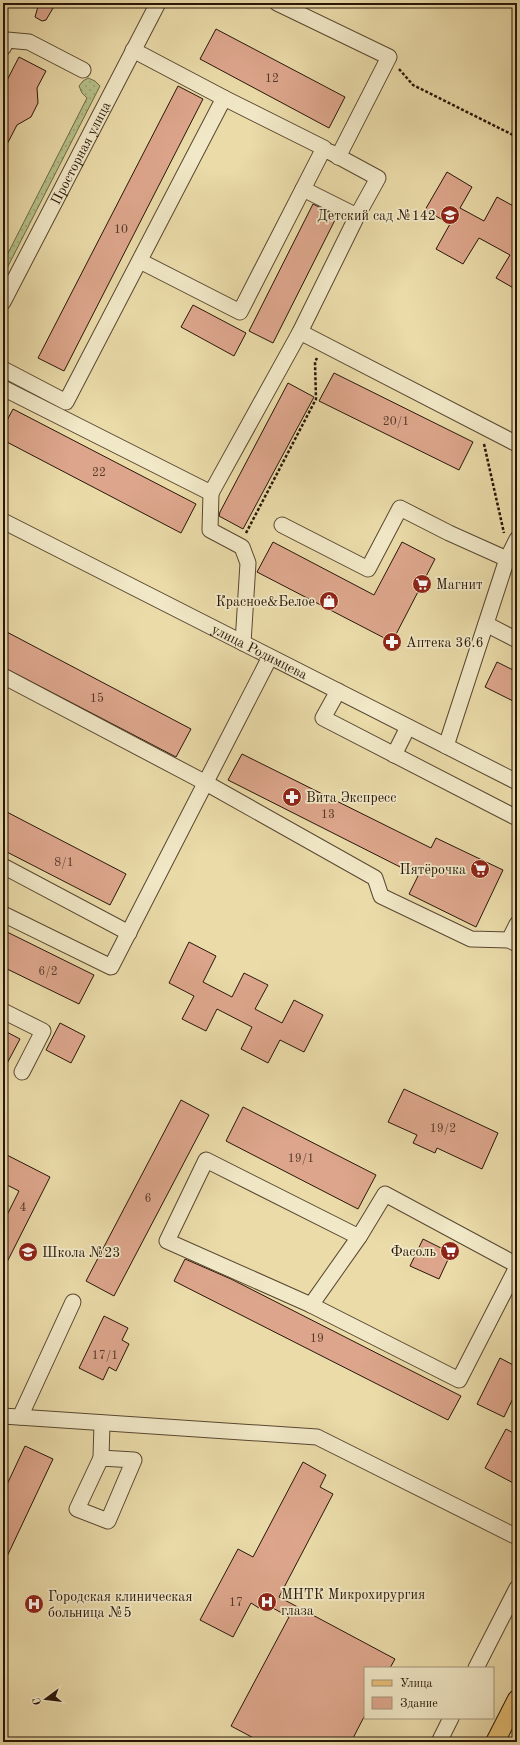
<svg xmlns="http://www.w3.org/2000/svg" width="520" height="1745" font-family="'Old Standard TT',serif">
<style>
.grass{fill:url(#grass-dots);stroke:#6f6b48}
.building{fill:#dda68c;stroke:#281608}
.lines{fill:none;stroke-linecap:round;stroke-linejoin:round}
.minor-casing{stroke:#584730;stroke-width:17}
.major-casing{stroke:#281608;stroke-width:20}
.path{stroke:#281608;stroke-width:2.5;stroke-dasharray:3 2;stroke-linecap:butt}
.minor{stroke:#f1e8c7;stroke-width:15}
.major{stroke:#e5be74;stroke-width:18}
.labels{text-anchor:middle;stroke-width:3.5;stroke-linejoin:round;paint-order:stroke}
.number-label{font-size:12px;fill:#553a29}
.street-label{font-size:14px;fill:#281608;stroke:#f1e8c7}
.poi-label{font-size:14px;fill:#281608;stroke:#f1e8c7;text-anchor:start}
</style>
<defs>
<pattern id="grass-dots" width="8" height="8" patternUnits="userSpaceOnUse"><rect width="8" height="8" fill="#b6c089"/><path d="M2 2h.1M6 6h.1" fill="none" stroke="#9ca475" stroke-width="1.8" stroke-linecap="round"/></pattern>
</defs>
<rect width="100%" height="100%" fill="#eadba9"/>
<filter id="stains"><feTurbulence type="fractalNoise" baseFrequency=".005" numOctaves="4"/><feColorMatrix values="0 0 0 0 .2 0 0 0 0 .09 0 0 0 0 .02 0 0 0 .5 -.17"/></filter>
<radialGradient id="worn" r=".72"><stop offset=".6" stop-color="#630" stop-opacity="0"/><stop offset="1" stop-color="#630" stop-opacity=".3"/></radialGradient>
<!-- grass -->
<polygon class="grass" points="88,78 95,81 100,86 3,276 3,263 87,98 82,93 79,86 83,81"/>
<!-- building -->
<g class="building">
<polygon points="39,3 56,3 46,20 42,21 35,17"/>
<polygon points="216,29 345,97 329,128 200,59"/>
<polygon points="19,57 46,71 37,88 38,103 31,117 17,125 3,152 3,88"/>
<polygon points="178,86 203,99 64,371 38,358"/>
<polygon points="447,172 472,187 460,208 484,221 497,197 517,208 517,290 496,278 510,255 479,238 463,264 436,249 450,224 425,210"/>
<polygon points="313,204 337,216 273,343 249,331"/>
<polygon points="193,305 246,333 234,356 181,327"/>
<polygon points="334,373 473,442 459,470 319,401"/>
<polygon points="288,383 314,397 243,529 219,516 220,512"/>
<polygon points="13,409 196,504 181,533 3,440 3,428"/>
<polygon points="273,542 374,595 402,542 435,559 392,642 257,572"/>
<polygon points="3,630 191,729 176,757 3,667"/>
<polygon points="497,662 517,672 517,703 485,687"/>
<polygon points="242,754 431,848 436,838 503,870 476,927 409,894 418,876 228,780"/>
<polygon points="3,810 126,874 110,905 3,850"/>
<polygon points="3,930 94,975 79,1004 3,967"/>
<polygon points="189,942 216,956 203,982 232,997 244,973 268,985 255,1009 282,1023 294,1000 323,1015 304,1052 280,1040 268,1063 241,1049 252,1027 217,1009 206,1031 182,1019 194,996 169,983"/>
<polygon points="60,1023 85,1036 71,1063 46,1050"/>
<polygon points="3,1030 20,1039 3,1071"/>
<polygon points="404,1089 498,1133 482,1169 437,1148 435,1153 413,1143 417,1135 388,1122"/>
<polygon points="181,1100 209,1115 114,1296 86,1281"/>
<polygon points="243,1107 376,1175 358,1209 226,1141"/>
<polygon points="3,1153 50,1177 3,1270 3,1223 19,1191 3,1183"/>
<polygon points="423,1239 451,1253 439,1279 410,1266"/>
<polygon points="185,1259 231,1279 461,1396 448,1420 174,1281"/>
<polygon points="104,1316 128,1328 122,1340 129,1344 116,1371 109,1367 103,1380 79,1368"/>
<polygon points="500,1358 517,1367 517,1390 504,1417 477,1404"/>
<polygon points="506,1429 517,1435 517,1485 485,1468"/>
<polygon points="25,1446 53,1459 3,1565 3,1493"/>
<polygon points="303,1462 326,1475 320,1487 333,1494 279,1597 395,1659 390,1668 365,1668 365,1715 351,1742 261,1742 231,1726 289,1617 262,1602 259,1608 251,1603 233,1637 200,1620 238,1549 253,1557"/>
</g>
<g class="lines">
<defs>
<g id="minor">
<polyline points="277,3 389,57 338,157"/>
<polyline points="3,48 7,40 29,42 83,70"/>
<polyline points="133,50 224,98"/>
<polyline points="330,152 378,178 357,216"/>
<path id="s1" d="M 3,302 L 158,3"/>
<polyline points="300,332 357,216 303,189"/>
<polyline points="3,369 66,402 224,98 324,148 240,312 140,261"/>
<polyline points="3,388 211,493 300,332 517,444"/>
<polyline points="211,493 210,530 242,547 248,563 243,643"/>
<path id="s2" d="M 3,521 L 517,782"/>
<polyline points="282,525 368,569 400,508 449,533 507,559"/>
<polyline points="486,624 517,640"/>
<polyline points="3,676 206,783 375,878 381,896 471,939 509,940 517,944"/>
<polyline points="338,691 323,718 517,818"/>
<polyline points="446,746 507,559 517,539"/>
<polyline points="394,755 408,727"/>
<polyline points="3,866 129,933"/>
<polyline points="3,914 111,967 270,657"/>
<polyline points="509,940 517,924"/>
<polyline points="3,1011 43,1031 22,1072"/>
<polyline points="359,1237 206,1160 167,1241 311,1305 459,1380 517,1267"/>
<polyline points="311,1305 359,1237 385,1194 517,1265"/>
<polyline points="3,1416 317,1437 517,1537"/>
<polyline points="20,1417 73,1302"/>
<polygon points="101,1458 134,1460 108,1521 77,1509"/>
<polyline points="101,1458 102,1423"/>
<polyline points="476,1668 517,1588"/>
<polyline points="439,1742 451,1718"/>
</g>
<polyline id="major" points="495,1742 517,1699"/>
</defs>
<!-- minor casing -->
<use href="#minor" class="minor-casing"/>
<!-- major casing -->
<use href="#major" class="major-casing"/>
<!-- path -->
<g class="path">
<polyline points="399,69 413,85 517,137"/>
<polyline points="484,444 504,533"/>
<polyline points="246,533 316,399 315,362 317,358"/>
</g>
<!-- minor -->
<use href="#minor" class="minor"/>
<!-- major -->
<use href="#major" class="major"/>
</g>
<!-- icons -->
<defs>
<symbol id="school-disc" viewBox="-11 -11 22 22"><circle r="9.5" fill="#8f2418" stroke="#f1e8c7"/><path d="M0-5L7-2L0 1L-7-2ZM-4 1L0 2.5L4 1V4Q0 6-4 4Z" fill="#fff"/></symbol>
<symbol id="supermarket-disc" viewBox="-11 -11 22 22"><circle r="9.5" fill="#8f2418" stroke="#f1e8c7"/><path d="M-6-5.5h2.5l.6 2H6L4.5 2H-2.5L-4.4-4H-6ZM-1.5 3.2a1.3 1.3 0 1 0 .1 0ZM3 3.2a1.3 1.3 0 1 0 .1 0Z" fill="#fff"/></symbol>
<symbol id="shop-disc" viewBox="-11 -11 22 22"><circle r="9.5" fill="#8f2418" stroke="#f1e8c7"/><path d="M-5-2.5h2.3a2.7 3.5 0 0 1 5.4 0H5L5.5 6h-11ZM-1.5-2.5h3a1.5 2.3 0 0 0-3 0Z" fill="#fff"/></symbol>
<symbol id="pharmacy-disc" viewBox="-11 -11 22 22"><circle r="9.5" fill="#8f2418" stroke="#f1e8c7"/><path d="M-2-6h4v4h4v4h-4v4h-4v-4h-4v-4h4Z" fill="#fff"/></symbol>
<symbol id="hospital-disc" viewBox="-11 -11 22 22"><circle r="9.5" fill="#8f2418" stroke="#f1e8c7"/><path d="M-5-5h3v3.5h4V-5h3V5h-3V1.5h-4V5h-3Z" fill="#fff"/></symbol>
</defs>
<g fill-rule="evenodd">
<use href="#school-disc" x="439" y="204" width="22" height="22"/>
<use href="#supermarket-disc" x="411" y="573" width="22" height="22"/>
<use href="#shop-disc" x="318" y="590" width="22" height="22"/>
<use href="#pharmacy-disc" x="381" y="631" width="22" height="22"/>
<use href="#pharmacy-disc" x="281" y="786" width="22" height="22"/>
<use href="#supermarket-disc" x="469" y="858" width="22" height="22"/>
<use href="#supermarket-disc" x="439" y="1240" width="22" height="22"/>
<use href="#school-disc" x="17" y="1241" width="22" height="22"/>
<use href="#hospital-disc" x="256" y="1591" width="22" height="22"/>
<use href="#hospital-disc" x="23" y="1593" width="22" height="22"/>
</g>
<g class="labels">
<!-- number labels -->
<g class="number-label">
<text x="272" y="82">12</text>
<text x="121" y="233">10</text>
<text x="396" y="425">20/1</text>
<text x="99" y="476">22</text>
<text x="97" y="702">15</text>
<text x="328" y="818">13</text>
<text x="64" y="866">8/1</text>
<text x="48" y="975">6/2</text>
<text x="443" y="1132">19/2</text>
<text x="301" y="1162">19/1</text>
<text x="148" y="1202">6</text>
<text x="23" y="1211">4</text>
<text x="317" y="1342">19</text>
<text x="105" y="1359">17/1</text>
<text x="236" y="1606">17</text>
</g>
<!-- street labels -->
<g class="street-label">
<text dy="5" stroke="none"><textPath href="#s1" startOffset="168">Просторная улица</textPath></text>
<text dy="5" stroke="none"><textPath href="#s2" startOffset="288">улица Родимцева</textPath></text>
</g>
<!-- poi labels -->
<g class="poi-label">
<text x="436" y="220" text-anchor="end">Детский сад №142</text>
<text x="436" y="589">Магнит</text>
<text x="315" y="606" text-anchor="end">Красное&amp;Белое</text>
<text x="406" y="647">Аптека 36.6</text>
<text x="306" y="802">Вита Экспресс</text>
<text x="466" y="874" text-anchor="end">Пятёрочка</text>
<text x="436" y="1256" text-anchor="end">Фасоль</text>
<text x="42" y="1257">Школа №23</text>
<text x="281" y="1599">МНТК Микрохирургия<tspan x="281" dy="16">глаза</tspan></text>
<text x="48" y="1601">Городская клиническая<tspan x="48" dy="16">больница №5</tspan></text>
</g>
</g>
<!-- margin -->
<rect width="520" height="1745" fill="none" stroke="#eadba9" stroke-width="16"/>
<rect x="4" y="4" width="512" height="1737" fill="none" stroke="#281608" stroke-width="2"/>
<rect x="8" y="8" width="504" height="1729" fill="none" stroke="#281608"/>
<!-- legend -->
<rect x="364" y="1667" width="130" height="52" fill="#f1e8c7" stroke="#a1947b"/>
<rect x="372" y="1680" width="20" height="6" fill="#e5be74" stroke="#a1947b"/>
<text x="400" y="1687" font-size="12" fill="#281608">Улица</text>
<rect x="372" y="1697" width="20" height="12" fill="#dda68c" stroke="#a1947b"/>
<text x="400" y="1707" font-size="12" fill="#281608">Здание</text>
<!-- north arrow -->
<g transform="translate(46 1699) rotate(255)" stroke="#f1e8c7" stroke-width="3" paint-order="stroke">
<path d="M0-3L7 15L0 10L-7 15Z" fill="#281608"/>
<text y="-6" font-size="11" font-weight="bold" text-anchor="middle" fill="#281608">С</text>
</g>
<rect width="100%" height="100%" filter="url(#stains)"/>
<rect width="100%" height="100%" fill="url(#worn)"/>
</svg>
